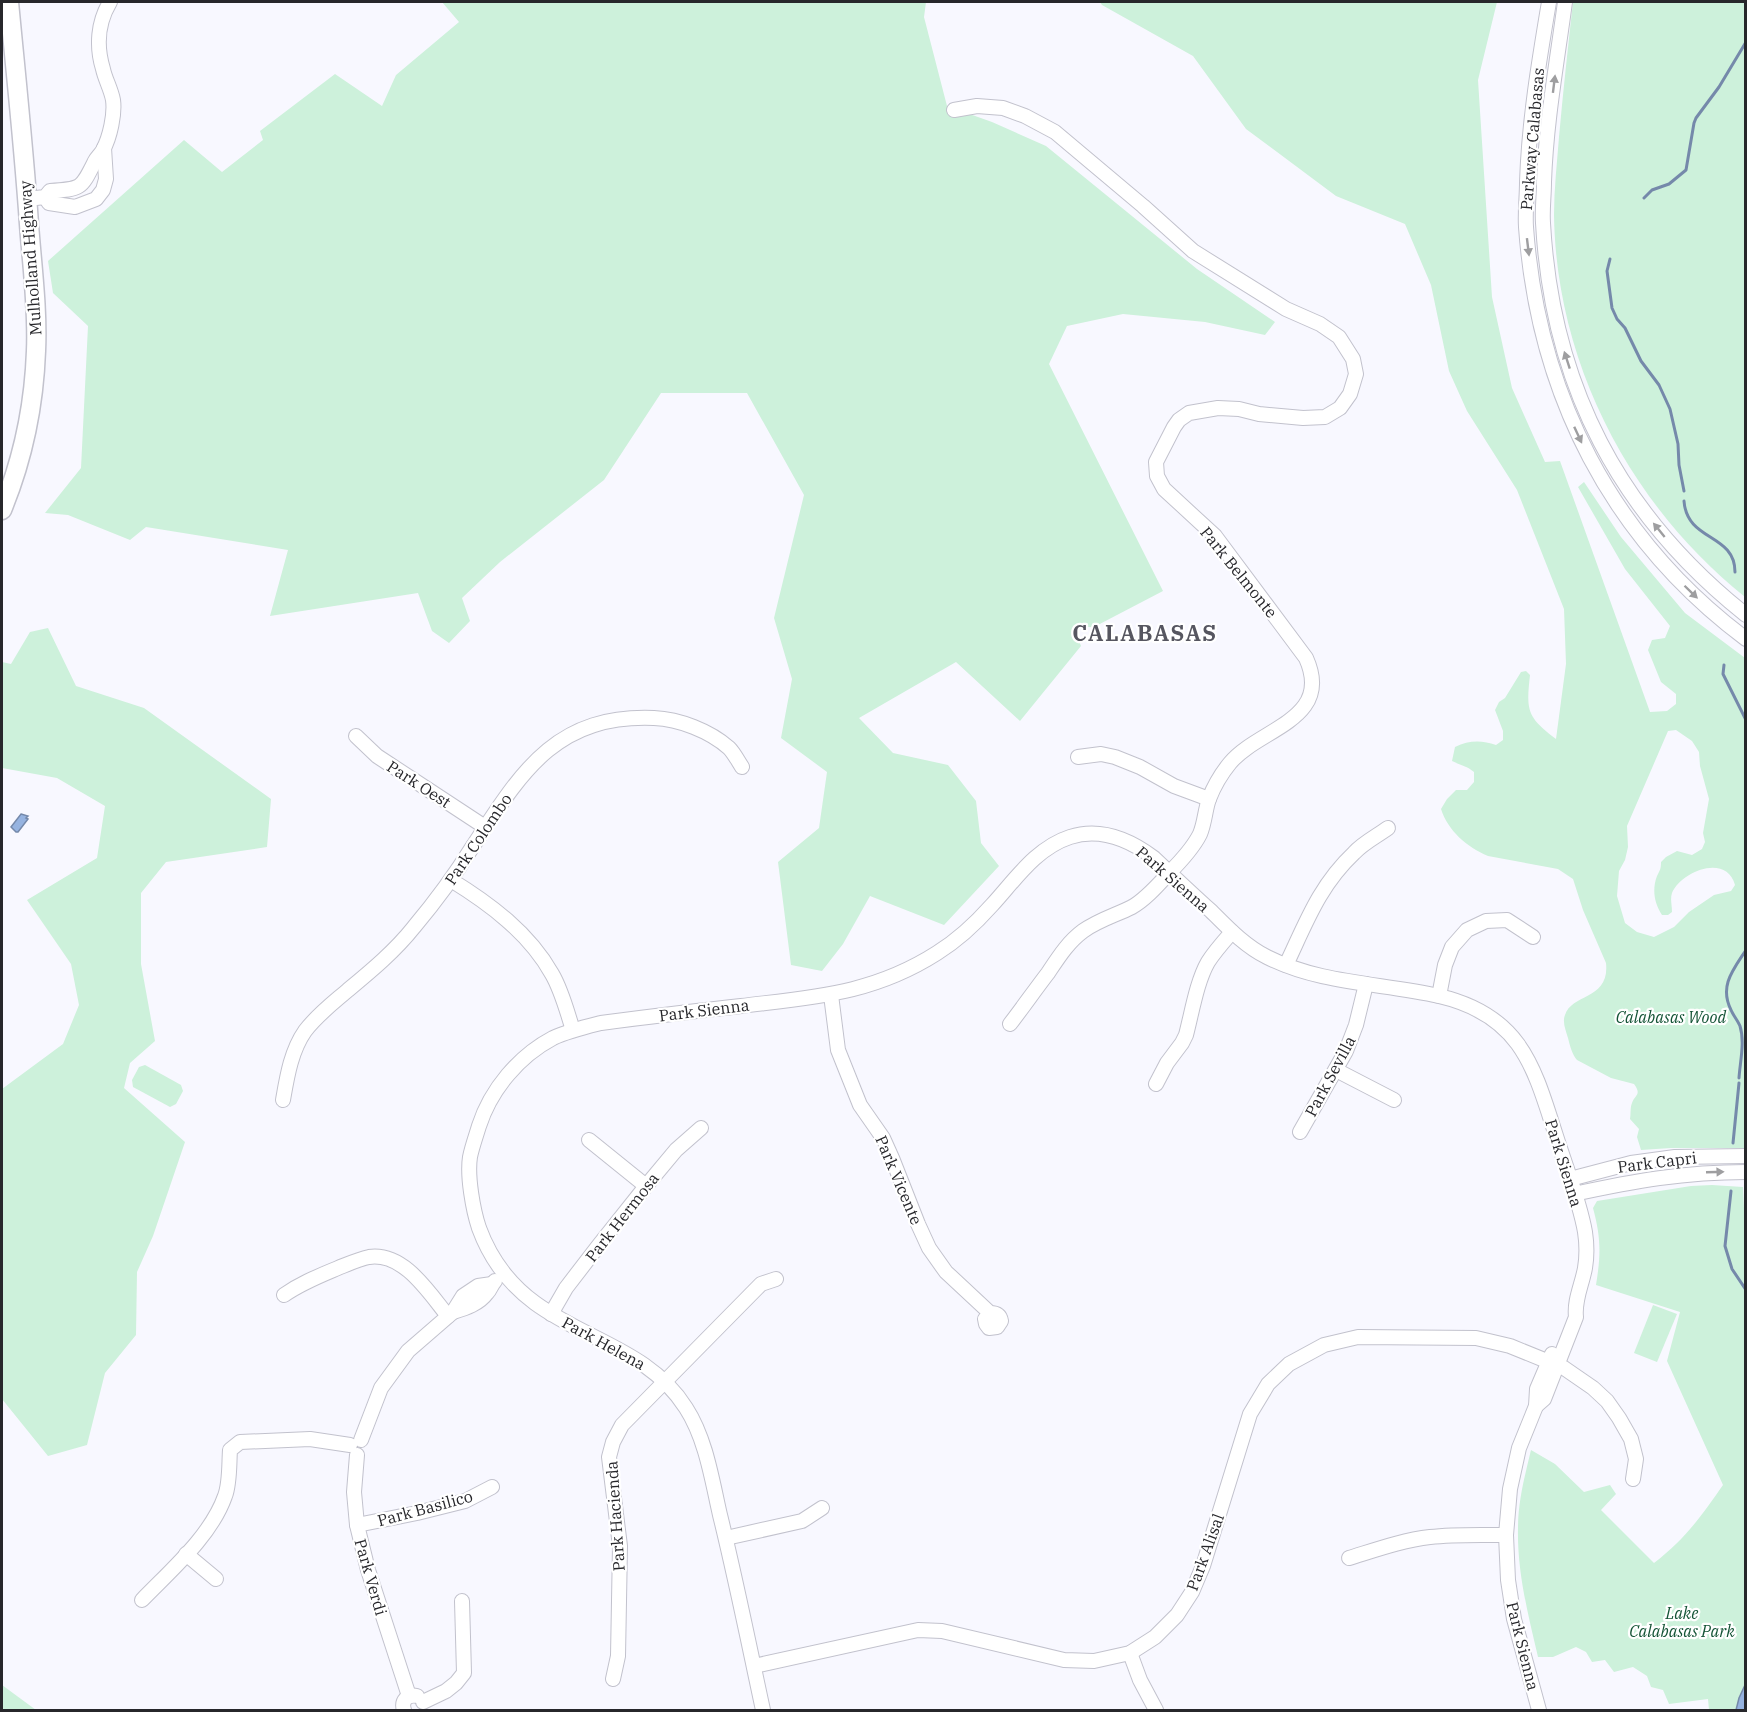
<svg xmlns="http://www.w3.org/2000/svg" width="1747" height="1712" font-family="'IBM Plex Serif',serif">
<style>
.green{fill:#cdf1db;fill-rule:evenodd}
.water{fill:#96b3e0;stroke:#7589aa;stroke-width:1.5}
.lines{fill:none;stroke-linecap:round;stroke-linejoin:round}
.stream{stroke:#7589aa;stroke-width:3}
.minor-casing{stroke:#c2c2cd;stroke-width:16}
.major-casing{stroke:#c2c2cd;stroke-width:21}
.minor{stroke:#fff;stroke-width:14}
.major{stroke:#fff;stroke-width:18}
.oneway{fill:#9e9ea0}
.labels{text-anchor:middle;stroke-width:4.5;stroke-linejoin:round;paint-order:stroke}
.street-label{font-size:16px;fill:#27272b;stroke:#fff}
.park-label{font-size:16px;font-style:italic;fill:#135335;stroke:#fff}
.district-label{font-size:22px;font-weight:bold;letter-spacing:1.5px;fill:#565660;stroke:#fff}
</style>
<rect width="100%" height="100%" fill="#f8f8ff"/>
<!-- green -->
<g class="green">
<polygon points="442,2 926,2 924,17 947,106 992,122 1046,146 1197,269 1275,322 1265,335 1205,322 1123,314 1067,326 1049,364 1163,591 1094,627 1074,627 1081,646 1020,721 956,662 859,718 893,753 948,765 976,801 981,843 999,866 944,925 870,896 843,944 822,971 791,965 778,862 819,828 827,772 781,738 792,679 774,618 804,495 747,393 661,393 604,480 500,562 462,598 470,621 449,643 432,631 418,593 270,616 288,550 146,527 130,540 68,515 45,513 81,468 88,326 53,293 48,261 184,140 222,172 263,140 260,131 335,74 382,106 396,75 459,22"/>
<path d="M 1100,2 L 1497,2 L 1478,80 L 1492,297 L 1512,388 L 1545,462 L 1560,461 L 1650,712 L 1667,711 L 1676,704 L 1676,694 L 1661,682 L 1648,650 L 1652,640 L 1665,638 L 1670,626 L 1625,569 L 1578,487 L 1584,482 L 1621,537 L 1685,613 L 1745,658 L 1745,1148 L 1671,1148 L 1641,1150 L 1637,1137 L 1639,1129 L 1630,1119 C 1631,1114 1630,1107 1632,1103 C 1635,1094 1642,1095 1634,1084 L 1611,1078 L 1577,1060 C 1572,1054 1570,1046 1568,1038 C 1566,1031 1562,1022 1565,1015 C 1572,993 1610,1000 1606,963 L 1583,910 L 1573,879 L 1558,869 L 1488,856 C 1467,847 1448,831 1441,809 L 1447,799 L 1456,790 L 1467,790 L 1474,782 L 1474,772 C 1467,766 1460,765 1452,761 L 1455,747 C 1469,740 1482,740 1496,745 L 1503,740 L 1503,731 L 1495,710 L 1499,702 L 1505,698 L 1521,672 L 1526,671 L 1530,675 C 1526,711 1527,717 1556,739 L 1566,664 L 1564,609 L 1517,490 L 1467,411 L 1449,371 L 1431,285 L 1405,224 L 1336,196 L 1246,129 L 1193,56 L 1102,5 ZM 1676,730 L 1692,741 L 1699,752 L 1700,766 L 1709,799 L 1703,833 L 1705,842 L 1702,849 L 1692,855 L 1677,851 L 1666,857 L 1661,862 C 1661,869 1660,870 1657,876 C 1652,889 1654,903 1662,915 L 1668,915 L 1672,912 C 1672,905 1670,899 1672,893 C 1681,871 1727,853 1735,885 L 1731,891 L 1714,895 L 1689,912 L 1674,927 L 1654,937 L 1637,932 L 1625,923 L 1617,896 L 1619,871 L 1625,860 L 1628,847 L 1627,826 L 1668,731 Z"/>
<path d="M 1573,2 L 1745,2 L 1745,597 C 1630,505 1556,363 1554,215 C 1554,189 1557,163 1559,137 C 1563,92 1568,47 1573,2 Z"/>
<polygon points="48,628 76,686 144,708 271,799 267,847 166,862 141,893 141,964 155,1041 130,1063 124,1088 185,1142 153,1236 137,1272 136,1335 105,1373 87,1445 48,1456 2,1399 2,1089 63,1044 79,1005 71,964 27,900 97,858 105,806 57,778 2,768 2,662 11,664 30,632"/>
<polygon points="145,1065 181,1085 183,1091 176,1104 170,1107 133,1087 132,1080 139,1067"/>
<path d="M 1712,1185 L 1743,1187 L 1746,1251 L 1745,1710 L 1709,1710 L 1708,1699 L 1669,1704 L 1663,1690 L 1651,1687 L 1647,1676 L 1633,1667 L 1614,1672 L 1605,1660 L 1592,1662 L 1586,1652 L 1576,1647 L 1553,1657 L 1538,1657 C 1528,1614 1517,1572 1518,1528 C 1518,1501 1525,1475 1531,1450 L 1555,1464 L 1584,1492 L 1610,1485 L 1616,1494 L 1601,1510 L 1654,1563 C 1685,1539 1700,1518 1723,1485 L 1667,1361 L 1680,1312 L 1596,1285 C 1601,1254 1601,1238 1593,1208 L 1597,1201 L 1691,1186 Z"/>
<polygon points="1653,1305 1677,1314 1657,1362 1634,1353"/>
<polygon points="2,1685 36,1710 2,1710"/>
</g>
<!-- water -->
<g class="water">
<polygon points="21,814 28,816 26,818 28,819 18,832 16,832 11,827"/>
<polygon points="1745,1685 1745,1710 1736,1710 1739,1698"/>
</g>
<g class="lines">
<!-- stream -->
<g class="stream">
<polyline points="1644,198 1652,190 1669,184 1686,170 1694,123 1696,118 1719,87 1746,42"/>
<polyline points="1610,259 1607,271 1612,308 1617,319 1625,328 1641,361 1659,385 1670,409 1678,444 1679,465 1684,491"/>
<path d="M 1684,501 C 1687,542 1735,533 1735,572"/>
<polyline points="1724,665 1723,674 1746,720"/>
<path d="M 1739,1078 C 1740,1062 1745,1042 1740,1026 C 1738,1021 1733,1015 1731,1010 C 1719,986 1733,970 1746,950"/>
<polyline points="1733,1143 1739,1083"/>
<polyline points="1731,1191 1725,1246 1732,1269 1746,1290"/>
</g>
<defs>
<g id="minor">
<path d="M 1549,2 C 1539,61 1529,121 1527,182 C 1527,197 1525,212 1526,227 C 1538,394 1611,538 1746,639"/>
<path d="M 1565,2 C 1557,62 1546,122 1544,182 C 1544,196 1542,210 1543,223 C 1552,385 1619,514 1746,615"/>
<path d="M 954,110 L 977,106 L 1003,108 L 1025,116 L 1055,132 L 1143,206 L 1193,251 L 1286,309 L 1320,324 L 1339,337 L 1353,359 L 1356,374 L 1350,394 L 1340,408 L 1325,417 L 1303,418 L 1259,414 L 1239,409 L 1218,408 L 1189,413 L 1179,420 L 1174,427 L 1156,462 L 1157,476 L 1164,489 L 1215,536 L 1306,658 C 1334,720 1259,728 1230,763 C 1221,774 1214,786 1209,799 C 1205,810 1205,822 1200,834 C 1193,848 1180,862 1169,873 C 1158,885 1146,899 1132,907 C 1116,915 1098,920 1083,931 C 1068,942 1058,958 1048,973 C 1035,990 1023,1007 1010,1024"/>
<polyline points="45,197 49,203 75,207 96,199 103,190 106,179 104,148"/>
<path d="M 27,199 L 45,197 L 50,191 C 82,189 81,189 95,161 C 97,157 101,154 103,150 C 110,137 115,114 113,100 C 111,89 105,79 103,69 C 96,46 98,22 110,2"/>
<polyline points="356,736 377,756 485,827"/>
<polyline points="1078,757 1101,754 1115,757 1140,767 1174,786 1209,799"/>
<path d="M 451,880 C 490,904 529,933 552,974 C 562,991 567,1012 573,1030"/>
<path d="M 1286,965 C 1306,923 1319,886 1354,853 C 1363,843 1377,836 1388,828"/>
<path d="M 831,995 L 838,1050 L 860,1105 L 883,1138 L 892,1158 L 918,1224 L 929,1248 L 946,1272 L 990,1313 C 996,1313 1000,1315 1001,1321 L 997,1327 L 989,1328 L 986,1324 L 985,1319 L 990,1313"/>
<polyline points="1439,996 1445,965 1452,947 1467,930 1486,921 1507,920 1533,937"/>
<polyline points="1336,1070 1394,1100"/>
<path d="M 1156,1084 L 1167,1063 L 1182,1043 L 1186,1035 C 1192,1012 1197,981 1208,962 C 1215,951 1224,941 1232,932"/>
<path d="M 283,1100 C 287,1077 291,1051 305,1031 C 317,1015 333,1003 348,990 C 371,971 395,951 414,927 C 435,902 455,875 473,846 C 521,773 555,714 654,718 C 679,719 710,731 729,748 C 734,753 738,761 742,767"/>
<polyline points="1300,1132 1346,1051 1356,1025 1366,984"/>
<polyline points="589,1140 646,1186"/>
<polyline points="1570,1179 1631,1163 1675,1157 1746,1156"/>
<path d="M 1574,1194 C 1634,1181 1684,1172 1746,1172"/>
<path d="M 284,1295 C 301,1283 319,1276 338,1268 C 348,1264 359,1259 369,1257 C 404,1252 429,1293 448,1316"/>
<path d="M 453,1312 C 466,1308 479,1304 487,1293 C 491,1289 491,1285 495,1281"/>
<polyline points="551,1314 566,1288 599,1245 646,1186 676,1150 701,1128"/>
<polyline points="361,1440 381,1388 408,1351 453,1312 463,1296 478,1286 492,1284"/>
<polyline points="357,1455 354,1492 357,1525 368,1570 409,1696"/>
<polyline points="357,1525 417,1513 465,1501 492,1487"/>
<polyline points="726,1538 802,1521 822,1508"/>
<polyline points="186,1554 216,1579"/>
<path d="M 1349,1558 C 1375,1550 1403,1540 1430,1537 C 1455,1534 1481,1535 1506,1535"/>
<path d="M 142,1600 C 171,1570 211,1536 225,1496 C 230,1483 229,1464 230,1450 L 240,1442 L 310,1439 L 350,1445"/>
<polyline points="1130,1653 1140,1680 1156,1710"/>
<polyline points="754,1666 918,1630 942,1631 1064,1660 1094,1661 1130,1653 1155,1637 1177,1615 1192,1592 1203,1566 1250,1414 1268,1384 1289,1364 1324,1345 1358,1337 1476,1338 1510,1346 1564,1368 1593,1388 1607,1401 1619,1418 1631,1439 1636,1459 1633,1479"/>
<polyline points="613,1679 618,1656 620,1546 609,1457 613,1442 622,1425 761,1284 776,1279"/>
<polyline points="423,1702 446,1691 456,1683 464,1673 462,1601"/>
<path d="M 404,1710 C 401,1701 407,1694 417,1696"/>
<path d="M 763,1710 C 749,1645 736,1580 720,1515 C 712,1480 706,1439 686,1408 C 650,1351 587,1341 535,1303 C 509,1284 490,1258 479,1228 C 473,1210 467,1176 470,1157 C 472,1147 476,1136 479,1126 C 491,1089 519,1056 553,1038 C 568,1031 585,1027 601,1023 C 647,1017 694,1011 741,1006 C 814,997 873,994 937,953 C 958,940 976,923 992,905 C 1015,880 1036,848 1070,837 C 1101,827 1130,840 1154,858 C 1173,876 1192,894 1211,911 C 1228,928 1245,946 1267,957 C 1320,984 1382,983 1439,996 C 1525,1016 1535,1072 1559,1145 C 1568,1173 1580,1203 1585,1232 C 1587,1245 1587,1256 1585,1268 C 1582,1285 1574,1300 1576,1317 L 1544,1399 L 1536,1406"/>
<polyline points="1539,1710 1514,1619 1508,1580 1506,1535 1510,1489 1519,1448 1536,1406 1537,1389 1552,1354"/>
</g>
<path id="major" d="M 2,510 C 23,459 34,406 36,351 C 38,309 32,266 29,224 C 24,150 16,76 9,2"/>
</defs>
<!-- minor casing -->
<use href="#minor" class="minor-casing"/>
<!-- major casing -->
<use href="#major" class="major-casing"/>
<!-- minor -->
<use href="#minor" class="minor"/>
<!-- major -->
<use href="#major" class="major"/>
</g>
<!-- one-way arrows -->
<defs><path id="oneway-solid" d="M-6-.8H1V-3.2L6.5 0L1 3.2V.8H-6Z" transform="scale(1.5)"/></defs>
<g class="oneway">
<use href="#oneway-solid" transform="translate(1554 84) rotate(-83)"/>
<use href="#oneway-solid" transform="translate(1528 247) rotate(83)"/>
<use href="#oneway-solid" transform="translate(1567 360) rotate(-108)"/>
<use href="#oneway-solid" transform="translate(1578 435) rotate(65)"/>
<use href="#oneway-solid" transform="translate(1659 530) rotate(-129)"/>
<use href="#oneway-solid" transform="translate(1691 592) rotate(44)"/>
<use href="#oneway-solid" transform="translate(1715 1172) rotate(-2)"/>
</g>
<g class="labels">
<!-- street labels -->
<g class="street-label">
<text transform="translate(1532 139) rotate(-85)" y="6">Parkway Calabasas</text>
<text transform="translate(30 258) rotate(-94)" y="6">Mulholland Highway</text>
<text transform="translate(1239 572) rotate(51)" y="6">Park Belmonte</text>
<text transform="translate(419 784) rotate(33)" y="6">Park Oest</text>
<text transform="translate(478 839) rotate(-56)" y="6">Park Colombo</text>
<text transform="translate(1173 879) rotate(41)" y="6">Park Sienna</text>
<text transform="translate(704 1010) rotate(-7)" y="6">Park Sienna</text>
<text transform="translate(1330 1076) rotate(-62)" y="6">Park Sevilla</text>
<text transform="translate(1657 1162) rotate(-7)" y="6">Park Capri</text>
<text transform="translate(1564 1163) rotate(73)" y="6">Park Sienna</text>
<text transform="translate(899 1180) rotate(67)" y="6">Park Vicente</text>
<text transform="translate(622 1217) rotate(-52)" y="6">Park Hermosa</text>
<text transform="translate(604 1343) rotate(29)" y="6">Park Helena</text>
<text transform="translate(425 1508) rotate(-15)" y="6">Park Basilico</text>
<text transform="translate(615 1516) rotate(-94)" y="6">Park Hacienda</text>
<text transform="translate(1205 1552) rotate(-70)" y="6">Park Alisal</text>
<text transform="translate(371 1577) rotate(74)" y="6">Park Verdi</text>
<text transform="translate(1523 1646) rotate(76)" y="6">Park Sienna</text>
</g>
<!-- park labels -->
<g class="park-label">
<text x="1671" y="1023">Calabasas Wood</text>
<text x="1682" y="1619">Lake<tspan x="1682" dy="18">Calabasas Park</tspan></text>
</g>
<!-- district labels -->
<g class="district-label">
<text x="1145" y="641">CALABASAS</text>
</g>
</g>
<!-- border -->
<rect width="1747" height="1712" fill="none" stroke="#27272b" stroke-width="6"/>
</svg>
